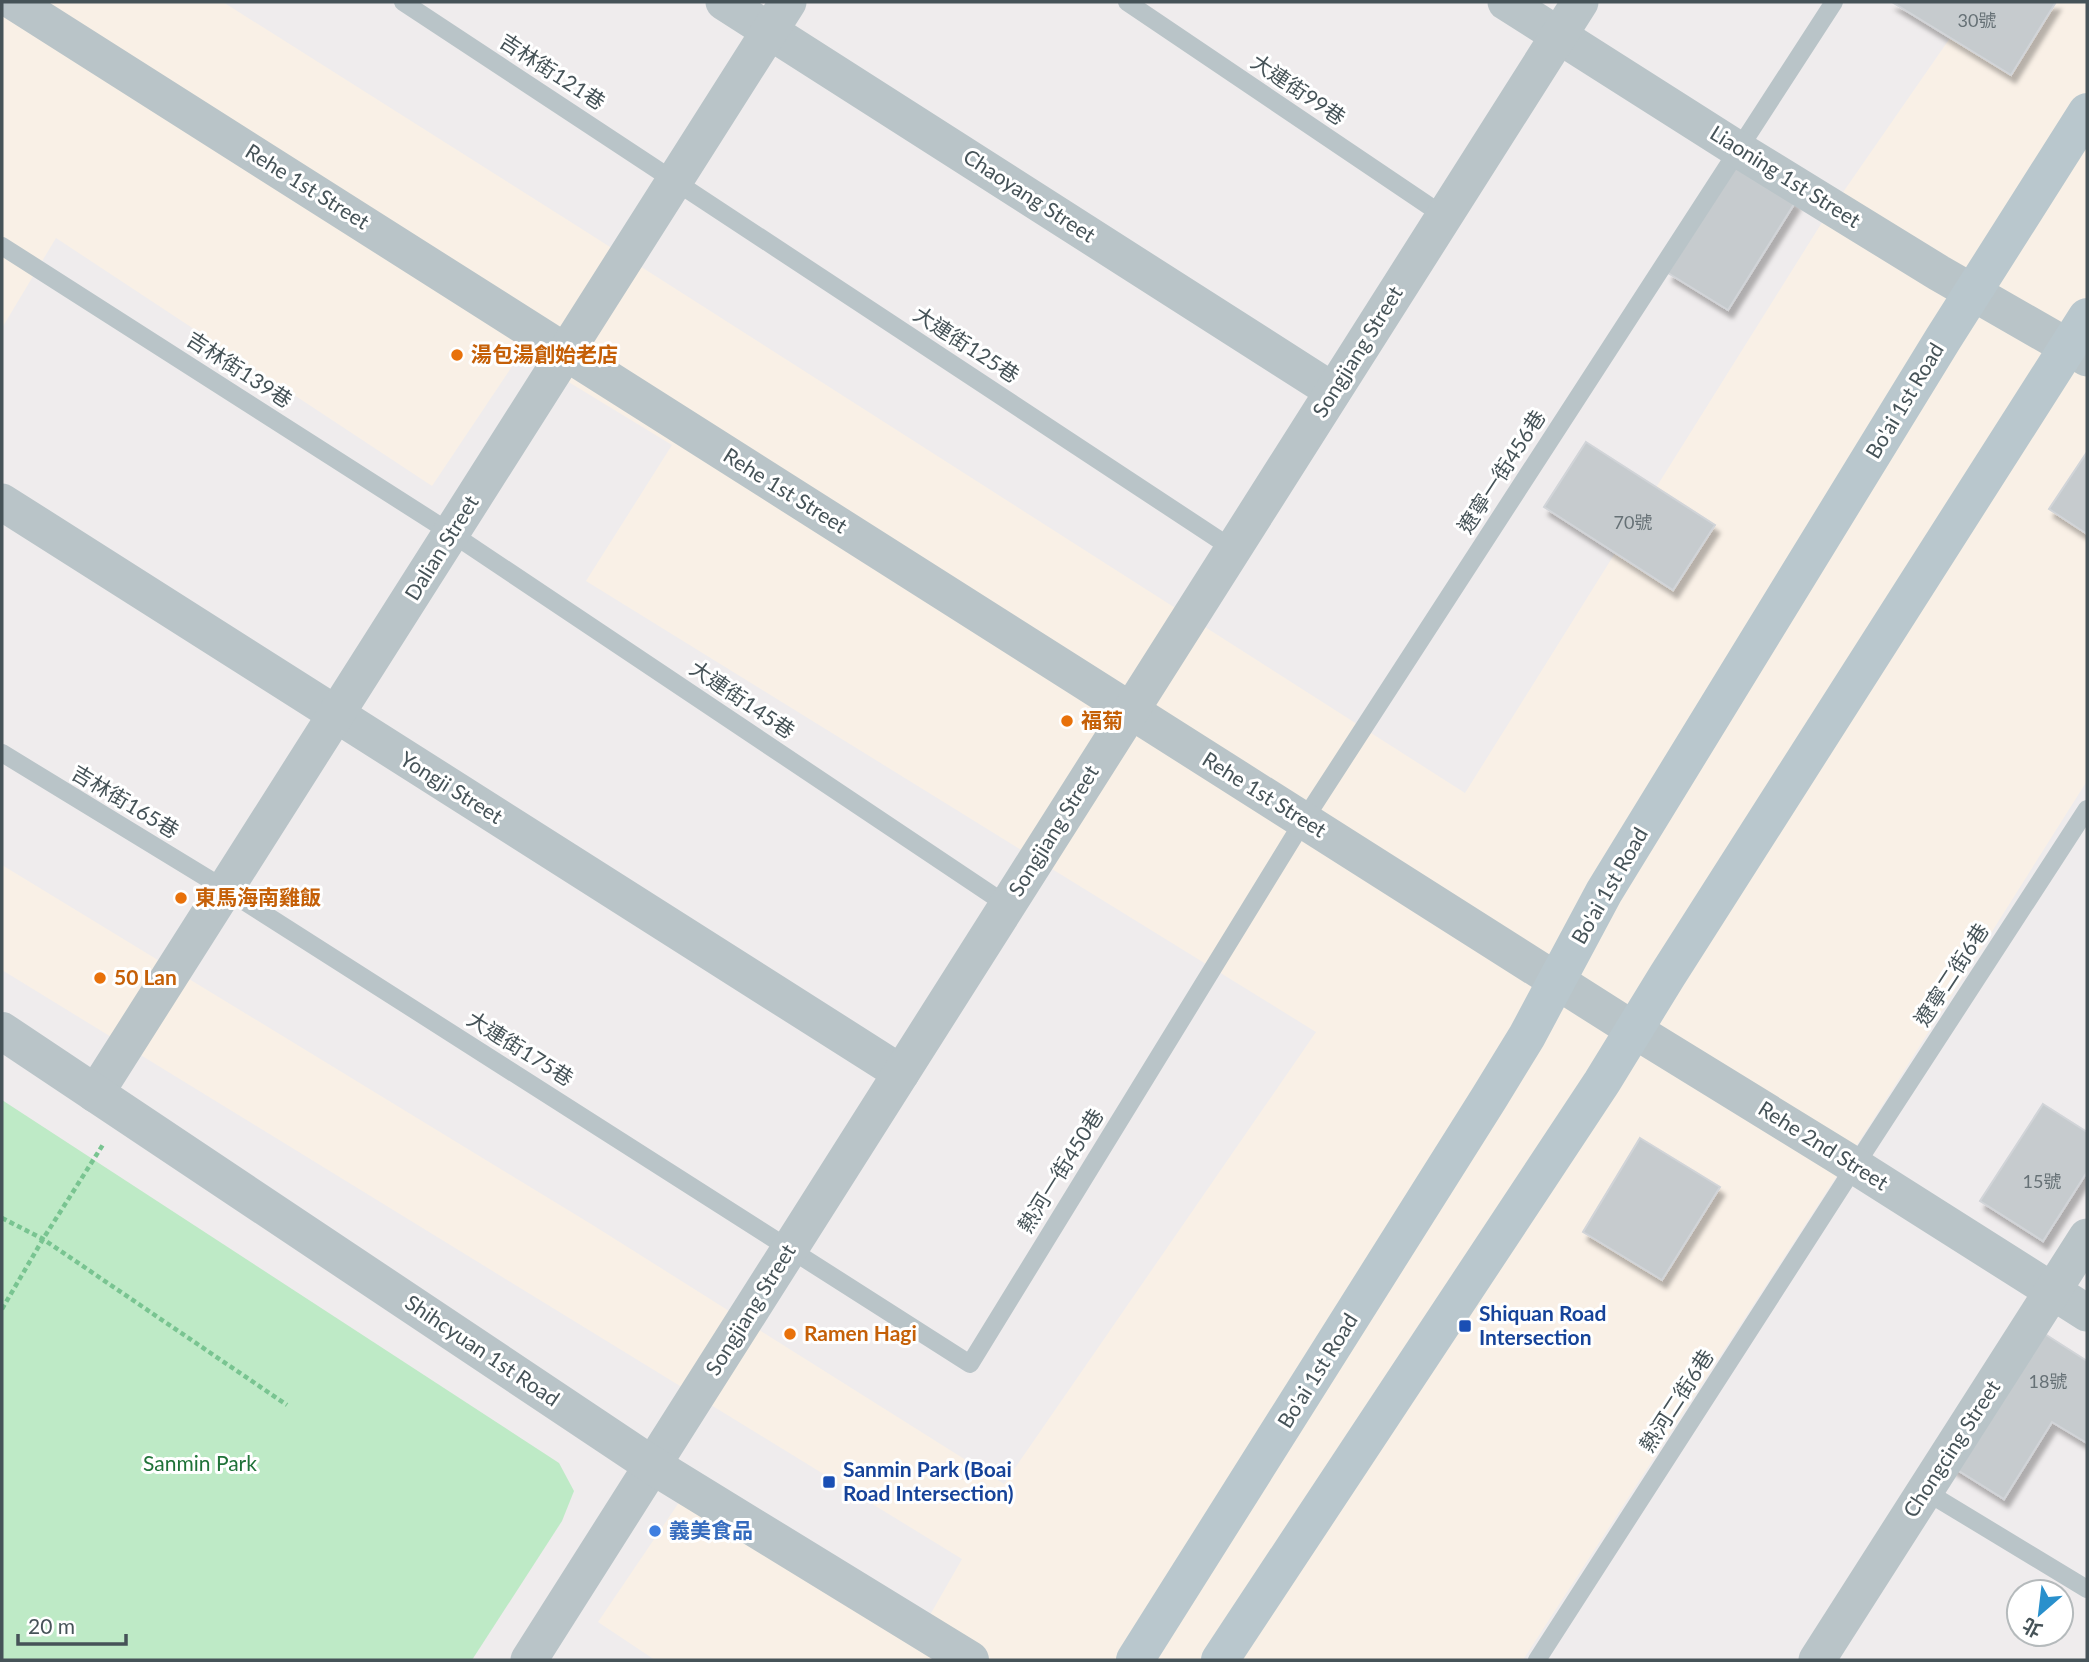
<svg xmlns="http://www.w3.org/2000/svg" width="2089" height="1662" font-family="Lato,'Noto Sans TC',sans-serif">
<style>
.commercial{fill:#f9f0e6}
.green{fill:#beeac6}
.building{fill:#c6cbce;stroke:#d1d4d8;stroke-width:2;filter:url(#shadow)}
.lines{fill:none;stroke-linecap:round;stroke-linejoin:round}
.path{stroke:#79c491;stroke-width:4.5;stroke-dasharray:5 3.5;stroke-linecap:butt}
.service{stroke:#b9c4c8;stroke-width:18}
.minor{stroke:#b9c4c8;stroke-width:37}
.tertiary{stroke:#b9c4c8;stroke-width:38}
.secondary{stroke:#b9c7cd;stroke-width:38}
.food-dot{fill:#e8710a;stroke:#fff;stroke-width:2.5}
.transit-dot{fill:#1a4fb4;stroke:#fff;stroke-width:2.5}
.shop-dot{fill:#3f7fe0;stroke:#fff;stroke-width:2.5}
.labels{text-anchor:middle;stroke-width:6;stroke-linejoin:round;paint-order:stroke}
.number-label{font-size:18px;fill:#667176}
.street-label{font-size:21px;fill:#465358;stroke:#fff}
.food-label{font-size:21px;font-weight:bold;fill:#c56008;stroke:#fff;text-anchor:start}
.transit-label{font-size:21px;font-weight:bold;fill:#164399;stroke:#fff;text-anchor:start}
.park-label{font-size:21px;fill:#1f7238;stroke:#fff}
.shop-label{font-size:21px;font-weight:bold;fill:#366cbe;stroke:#fff;text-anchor:start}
</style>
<defs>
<filter id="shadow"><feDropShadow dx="4.5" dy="8" stdDeviation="2" flood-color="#0004"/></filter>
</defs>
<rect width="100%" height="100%" fill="#efeced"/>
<!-- commercial -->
<polygon class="commercial" points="2,2 223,2 585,231 1465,793 1821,224 1966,15 1946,2 2087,2 2087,781 1866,1131 1523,1660 655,1660 598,1622 682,1498 914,1643 962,1559 2,970 2,865 591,1224 1004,1484 1316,1032 586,581 672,445 521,353 432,486 56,238 2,328"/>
<!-- green -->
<polygon class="green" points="2,1100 559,1463 574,1491 562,1521 472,1660 2,1660"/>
<!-- building -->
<g class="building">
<polygon points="1892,2 2056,2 2011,75"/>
<polygon points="1736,164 1796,201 1728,310 1668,273"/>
<polygon points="1586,442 1715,525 1673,590 1544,507"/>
<polygon points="2087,452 2087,534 2049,509"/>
<polygon points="2043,1104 2087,1132 2087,1172 2043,1241 1980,1201"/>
<polygon points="1640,1138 1720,1187 1662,1280 1583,1232"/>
<polygon points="2037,1329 2087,1361 2087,1443 2052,1422 2004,1499 1951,1466"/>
</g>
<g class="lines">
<!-- path -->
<g class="path">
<polyline points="2,1218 43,1239 287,1405"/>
<polyline points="2,1309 43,1239 104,1143"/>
</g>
<!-- service -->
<g class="service">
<polyline points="403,2 1233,549"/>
<polyline points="1127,2 1444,216"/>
<polyline points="2,246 451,533 1007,905"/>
<polyline points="2,753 225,889 970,1364 1304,820 1834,2"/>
<polyline points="1925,1491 2087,1589"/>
<polyline points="1537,1660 1855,1166 2087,809"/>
</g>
<!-- minor -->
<g class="minor">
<polyline points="14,2 1634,1030 1855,1166 2087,1313"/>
<polyline points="724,2 1333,391"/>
<polyline points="1506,2 1739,150 1939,273 2087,358"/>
<polyline points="2,502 901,1073"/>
<polyline points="95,1094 788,2"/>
<polyline points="529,1660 1580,2"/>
<polyline points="1817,1660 2087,1237"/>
</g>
<!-- tertiary -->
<polyline class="tertiary" points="2,1031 652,1465 970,1660"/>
<!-- secondary -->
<g class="secondary">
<polyline points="1135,1660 1489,1098 1527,1036 1604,892 1943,339 2087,112"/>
<polyline points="1220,1660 1602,1082 1667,976 2087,317"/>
</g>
</g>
<!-- markers -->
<g class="food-dot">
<circle cx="457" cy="355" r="7"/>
<circle cx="1067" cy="721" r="7"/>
<circle cx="181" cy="898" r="7"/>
<circle cx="100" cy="978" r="7"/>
<circle cx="790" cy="1334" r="7"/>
</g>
<g class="transit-dot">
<rect x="1458" y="1319" width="14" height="14" rx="3.5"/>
<rect x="822" y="1475" width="14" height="14" rx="3.5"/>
</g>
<circle class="shop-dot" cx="655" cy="1531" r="7"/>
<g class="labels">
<!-- number labels -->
<g class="number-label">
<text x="1977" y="27">30號</text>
<text x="1633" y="529">70號</text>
<text x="2042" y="1188">15號</text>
<text x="2048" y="1388">18號</text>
</g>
<!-- street labels -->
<g class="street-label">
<text transform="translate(552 72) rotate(33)" y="7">吉林街121巷</text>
<text transform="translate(1298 90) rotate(34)" y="7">大連街99巷</text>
<text transform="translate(1785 177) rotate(32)" y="7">Liaoning 1st Street</text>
<text transform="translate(307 187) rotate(32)" y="7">Rehe 1st Street</text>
<text transform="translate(1029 196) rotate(33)" y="7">Chaoyang Street</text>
<text transform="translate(966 345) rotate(33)" y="7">大連街125巷</text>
<text transform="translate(1358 352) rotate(-58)" y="7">Songjiang Street</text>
<text transform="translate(239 370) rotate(33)" y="7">吉林街139巷</text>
<text transform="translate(1905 401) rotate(-59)" y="7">Bo'ai 1st Road</text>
<text transform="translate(1502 472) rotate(-57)" y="7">遼寧一街456巷</text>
<text transform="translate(785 491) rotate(32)" y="7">Rehe 1st Street</text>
<text transform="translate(442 548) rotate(-58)" y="7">Dalian Street</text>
<text transform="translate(742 700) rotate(34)" y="7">大連街145巷</text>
<text transform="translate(451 788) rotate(32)" y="7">Yongji Street</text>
<text transform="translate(1264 795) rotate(32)" y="7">Rehe 1st Street</text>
<text transform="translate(125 802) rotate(31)" y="7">吉林街165巷</text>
<text transform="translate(1054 831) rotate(-58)" y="7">Songjiang Street</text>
<text transform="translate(1610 886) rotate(-60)" y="7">Bo'ai 1st Road</text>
<text transform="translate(1952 975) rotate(-57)" y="7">遼寧二街6巷</text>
<text transform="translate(520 1049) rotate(32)" y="7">大連街175巷</text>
<text transform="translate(1823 1146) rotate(32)" y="7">Rehe 2nd Street</text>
<text transform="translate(1061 1171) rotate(-58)" y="7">熱河一街450巷</text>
<text transform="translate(751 1310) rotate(-58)" y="7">Songjiang Street</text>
<text transform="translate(482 1351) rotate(34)" y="7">Shihcyuan 1st Road</text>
<text transform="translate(1318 1371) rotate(-58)" y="7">Bo'ai 1st Road</text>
<text transform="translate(1677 1401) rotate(-57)" y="7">熱河二街6巷</text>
<text transform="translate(1952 1449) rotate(-57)" y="7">Chongcing Street</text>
</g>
<!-- food labels -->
<g class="food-label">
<text x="471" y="362">湯包湯創始老店</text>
<text x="1081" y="728">福菊</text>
<text x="195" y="905">東馬海南雞飯</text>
<text x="114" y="985">50 Lan</text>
<text x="804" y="1341">Ramen Hagi</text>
</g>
<!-- transit labels -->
<g class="transit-label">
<text x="1479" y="1321">Shiquan Road<tspan x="1479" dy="24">Intersection</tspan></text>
<text x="843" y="1477">Sanmin Park (Boai<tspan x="843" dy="24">Road Intersection)</tspan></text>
</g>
<!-- park labels -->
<g class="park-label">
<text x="200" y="1471">Sanmin Park</text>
</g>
<!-- shop labels -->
<g class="shop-label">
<text x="669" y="1538">義美食品</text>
</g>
</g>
<!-- border -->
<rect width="2089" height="1662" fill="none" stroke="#465358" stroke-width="7"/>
<!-- north arrow -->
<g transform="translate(2040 1613) rotate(208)"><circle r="33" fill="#ffffff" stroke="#b5babc" stroke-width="2"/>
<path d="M0-5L12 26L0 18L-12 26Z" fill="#2990cc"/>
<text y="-10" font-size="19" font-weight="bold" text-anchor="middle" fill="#465358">北</text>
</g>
<!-- scale -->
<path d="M18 1634v10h108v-10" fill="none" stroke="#465358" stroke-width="3.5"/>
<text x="28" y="1634" font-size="21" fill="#465358" stroke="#ffffff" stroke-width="5" paint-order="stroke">20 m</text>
</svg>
